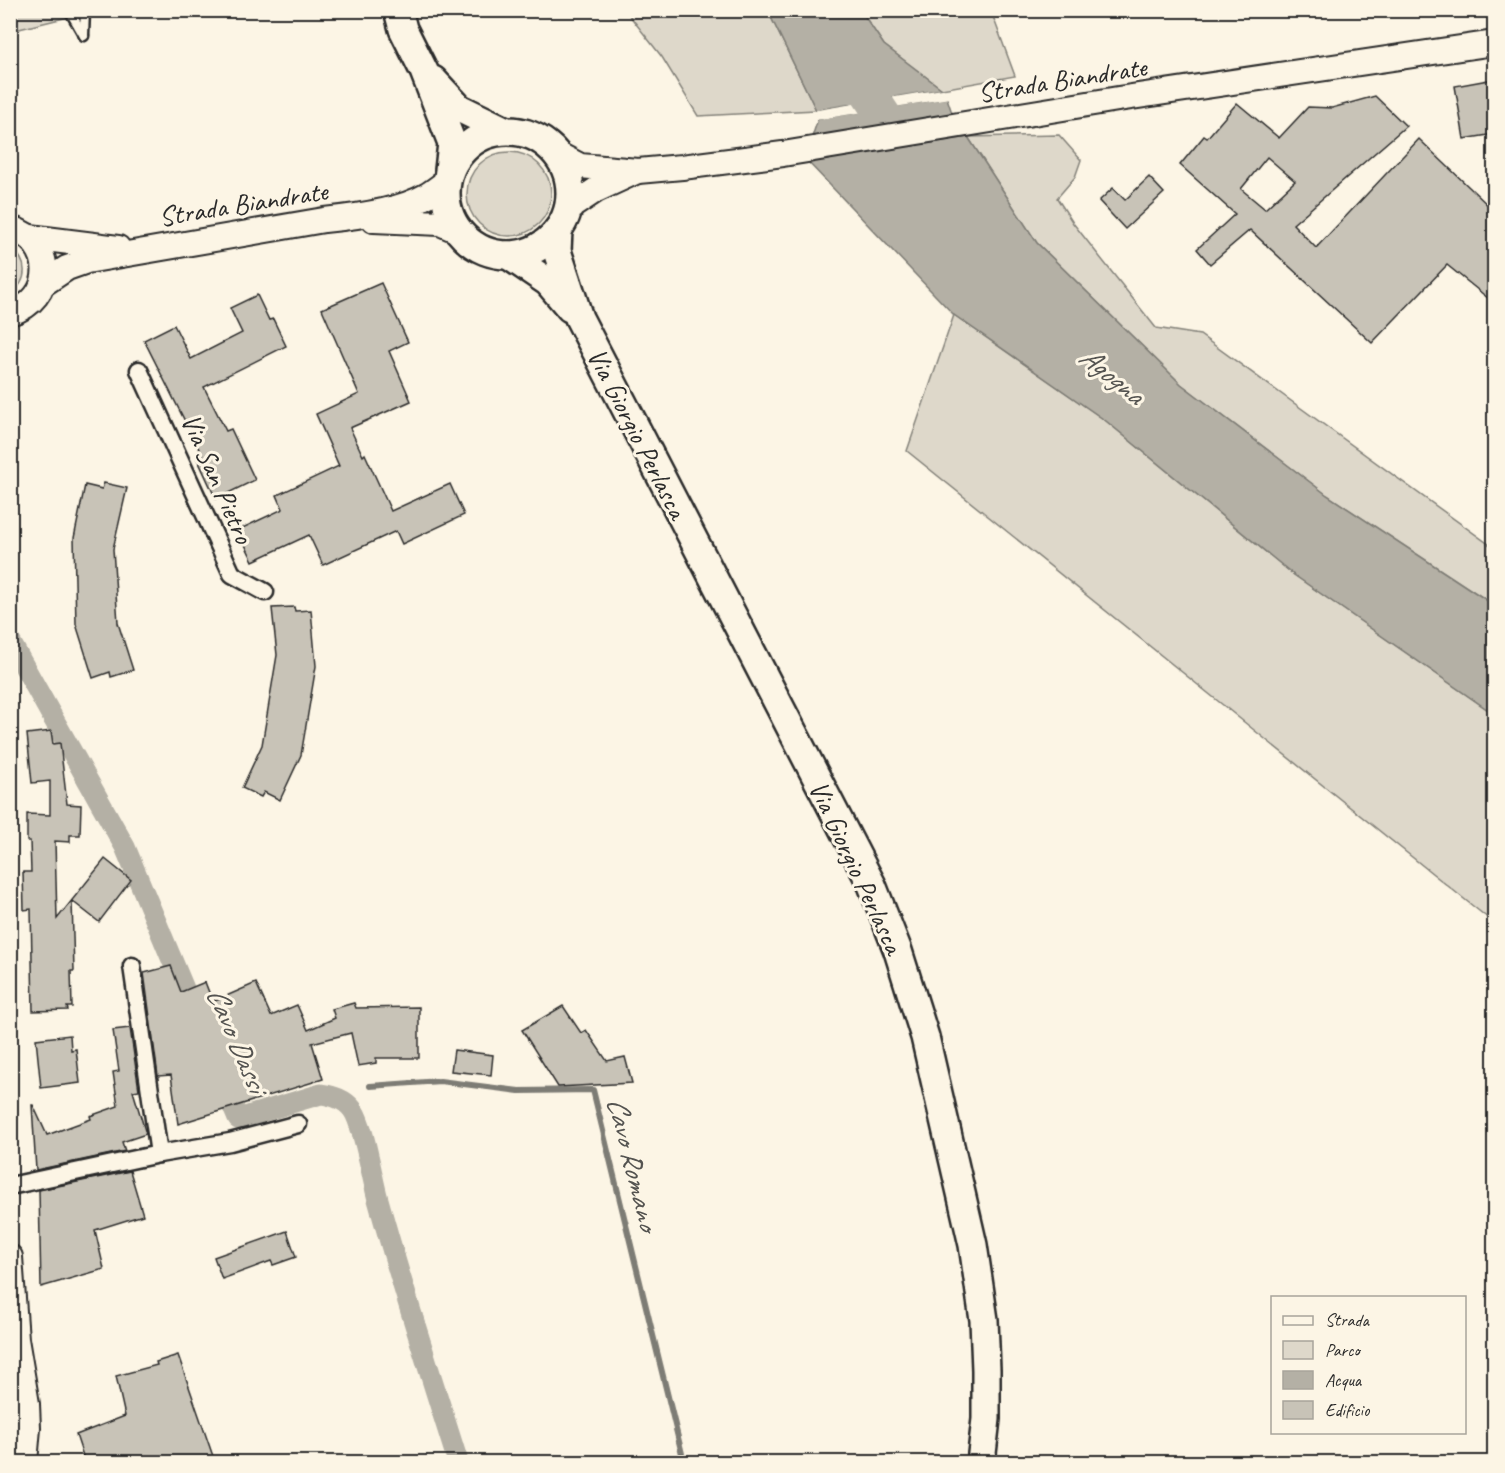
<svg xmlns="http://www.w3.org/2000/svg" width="1505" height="1473" font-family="Caveat,sans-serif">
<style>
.green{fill:#ded8ca;stroke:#84827a;stroke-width:1.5}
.water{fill:#b4b0a5;stroke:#7d7b74;stroke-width:1.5}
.pier{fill:#fcf5e5}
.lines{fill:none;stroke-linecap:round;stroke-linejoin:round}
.stream{stroke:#7d7b74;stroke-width:6}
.canal{stroke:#b4b0a5;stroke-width:21}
.river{stroke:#b4b0a5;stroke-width:36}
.building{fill:#c8c3b7;stroke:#2b2b2b;stroke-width:1.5;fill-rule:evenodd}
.lane-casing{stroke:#2b2b2b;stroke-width:13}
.street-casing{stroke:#2b2b2b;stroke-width:21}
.secondary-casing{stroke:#2b2b2b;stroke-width:28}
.primary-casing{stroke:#2b2b2b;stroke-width:32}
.lane{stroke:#fcf5e5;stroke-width:8}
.street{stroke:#fcf5e5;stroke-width:16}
.secondary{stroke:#fcf5e5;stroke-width:24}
.primary{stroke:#fcf5e5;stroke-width:27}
.labels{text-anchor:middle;stroke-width:6;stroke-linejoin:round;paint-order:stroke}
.street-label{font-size:28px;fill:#2b2b2b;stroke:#fcf5e5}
.water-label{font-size:30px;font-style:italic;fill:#545350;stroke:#fcf5e5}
</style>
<rect width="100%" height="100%" fill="#fcf5e5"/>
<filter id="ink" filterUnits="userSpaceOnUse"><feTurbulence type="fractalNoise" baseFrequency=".0167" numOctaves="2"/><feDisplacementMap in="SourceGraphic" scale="12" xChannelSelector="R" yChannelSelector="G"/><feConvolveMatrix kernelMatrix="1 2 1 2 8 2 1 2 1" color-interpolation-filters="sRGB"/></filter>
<g filter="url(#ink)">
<!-- green -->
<g class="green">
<polygon points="10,11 64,11 68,17 11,31"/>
<polygon points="626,11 768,11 816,110 698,116 662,57"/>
<polygon points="861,11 991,11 1015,76 942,89 884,45"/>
<polygon points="1059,135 1081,160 1075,177 1057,198 1073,223 1156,328 1200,335 1494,548 1494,605 1327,495 1181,384 1037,243 968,137"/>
<circle cx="509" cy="194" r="42"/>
<path d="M 11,249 C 28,260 29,281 11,293 Z"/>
<polygon points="954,315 1106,421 1294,575 1494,714 1494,923 907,451"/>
</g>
<!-- water -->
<g class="water">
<polygon points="768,11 861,11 884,45 942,89 816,110"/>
<polygon points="947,98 953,116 811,140 818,119"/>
<polygon points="968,137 1037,243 1181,384 1327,495 1494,605 1494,714 1294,575 1106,421 954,315 808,162"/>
</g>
<!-- pier -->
<g class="pier">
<polygon points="942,89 945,89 942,92 816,113 812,111"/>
<polygon points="947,95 950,98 815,120 818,116"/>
</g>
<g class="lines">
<!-- stream -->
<polyline class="stream" points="370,1086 440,1081 519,1091 593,1090 684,1462"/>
<!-- canal -->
<g class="canal">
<polyline points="10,641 125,847 195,1015"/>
<path d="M 223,1083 L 238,1119 L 321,1094 C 333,1096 345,1099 353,1110 C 365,1128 372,1180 379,1203 C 403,1290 431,1376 458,1462"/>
</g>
<!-- river -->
<polyline class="river" points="816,10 833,40 906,150"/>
</g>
<!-- building -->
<g class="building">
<polygon points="1494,79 1494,134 1464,139 1455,86"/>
<path d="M 1375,96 L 1406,126 L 1293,224 L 1316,248 L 1419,139 L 1494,211 L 1494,303 L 1447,265 L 1372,343 L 1250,230 L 1210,264 L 1197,249 L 1235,214 L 1180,165 L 1204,136 L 1207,138 L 1237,103 L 1279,138 L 1308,107 L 1332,108 ZM 1267,157 L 1295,181 L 1265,209 L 1241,189 Z"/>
<polygon points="1149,177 1164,193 1125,229 1099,201 1113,188 1125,200"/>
<polygon points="381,283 408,342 389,351 411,401 350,428 363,456 365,454 391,511 450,484 464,515 402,544 396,531 323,565 309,535 253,561 238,530 283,509 277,495 339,466 316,414 359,394 322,309"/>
<polygon points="257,295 269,320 273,319 286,346 204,387 226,431 231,429 255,480 216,499 197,458 202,455 144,340 174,325 191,359 242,333 230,308"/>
<polygon points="104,483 127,488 113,549 118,623 133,670 111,677 110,672 93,678 76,624 74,538 85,485 102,489"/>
<polygon points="294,607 295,611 311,610 316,666 301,755 280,800 264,792 261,797 242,788 262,745 277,655 272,608"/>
<polygon points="51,731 53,744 60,743 67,804 81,805 80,835 70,835 70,842 55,841 57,919 105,859 131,880 99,922 72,901 74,971 71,971 72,1007 67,1007 68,1010 33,1011 31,909 24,910 23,872 31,872 30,841 27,841 27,814 50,815 50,781 32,783 27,734"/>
<polygon points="171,966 181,992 205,982 210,995 213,994 215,1001 256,983 271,1016 297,1005 308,1030 335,1018 332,1009 354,1003 356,1008 419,1007 419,1058 376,1058 376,1063 358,1066 351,1033 312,1043 323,1079 178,1124 171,1075 158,1076 144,973"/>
<polygon points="563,1006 581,1033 586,1030 607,1061 625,1057 632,1083 558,1087 522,1030"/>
<polygon points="130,1028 139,1090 133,1091 146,1134 122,1142 125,1151 36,1170 32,1105 33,1105 47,1135 91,1119 90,1116 118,1106 113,1072 119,1071 113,1030"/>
<polygon points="70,1035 71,1050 76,1049 80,1083 41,1088 36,1039"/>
<polygon points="454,1050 493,1055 491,1075 451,1071"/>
<polygon points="130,1171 143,1215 95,1230 104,1269 41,1287 39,1190"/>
<polygon points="287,1231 296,1257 273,1265 271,1261 222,1279 214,1257"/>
<polygon points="178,1355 215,1462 85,1462 76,1435 125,1416 116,1376 157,1365 156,1362"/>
</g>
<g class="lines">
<defs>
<g id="lane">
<polyline points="69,10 84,36"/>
<polyline points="84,35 85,10"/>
</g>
<g id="street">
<polyline points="139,370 232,574 265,592"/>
<polyline points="132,966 159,1154"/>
<polyline points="10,1186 159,1154 230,1142 298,1124"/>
</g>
<g id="secondary">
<polyline points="559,155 580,166 638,171 682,167 783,154 1118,99 1494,43"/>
<polyline points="569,208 596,190 635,172"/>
<polyline points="374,220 440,223 458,231"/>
<path d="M 10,228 C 56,241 56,300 10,313"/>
<polyline points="30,237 118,248"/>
<path d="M 43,284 L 67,268 L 87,261 L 324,220 C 354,217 400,211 426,196 C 433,192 439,187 446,182"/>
<polyline points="10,1257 16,1339 27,1404 28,1428 25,1462"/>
</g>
<g id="primary">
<polyline points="398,10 403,29 424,71 452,143 449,170"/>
<polyline points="433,80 459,108 504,130"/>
<circle cx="508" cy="193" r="62"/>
<polyline points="558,230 557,251 579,318 872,885 898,951 925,1037 973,1245 984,1320 986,1370 986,1419 981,1462"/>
<polyline points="508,255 548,282 570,308"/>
</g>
</defs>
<!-- lane casing -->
<use href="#lane" class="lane-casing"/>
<!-- street casing -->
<use href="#street" class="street-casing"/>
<!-- secondary casing -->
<use href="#secondary" class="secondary-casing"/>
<!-- primary casing -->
<use href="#primary" class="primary-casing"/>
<!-- lane -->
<use href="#lane" class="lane"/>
<!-- street -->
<use href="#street" class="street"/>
<!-- secondary -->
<use href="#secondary" class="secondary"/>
<!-- primary -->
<use href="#primary" class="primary"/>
</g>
</g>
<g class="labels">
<!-- street labels -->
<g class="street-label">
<text transform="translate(1062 79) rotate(-9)" y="10">Strada Biandrate</text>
<text transform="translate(243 203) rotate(-9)" y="10">Strada Biandrate</text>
<text transform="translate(638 433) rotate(63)" y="10">Via Giorgio Perlasca</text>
<text transform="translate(218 478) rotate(66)" y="10">Via San Pietro</text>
<text transform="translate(857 867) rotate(65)" y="10">Via Giorgio Perlasca</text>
</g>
<!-- water labels -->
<g class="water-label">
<text transform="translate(1112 375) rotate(39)" y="10">Agogna</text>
<text transform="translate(237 1039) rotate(67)" y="10">Cavo Dassi</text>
<text transform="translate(633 1163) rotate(76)" y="10">Cavo Romano</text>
</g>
</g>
<!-- margin -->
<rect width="1505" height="1473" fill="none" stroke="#fcf5e5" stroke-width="36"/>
<rect x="18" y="18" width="1469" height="1437" fill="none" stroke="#2b2b2b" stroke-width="2" filter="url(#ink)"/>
<!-- legend -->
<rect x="1271" y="1296" width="195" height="138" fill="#fcf5e5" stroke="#a8a49b" stroke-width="1.5"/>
<rect x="1283" y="1316" width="30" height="9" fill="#fcf5e5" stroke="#a8a49b" stroke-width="1.5"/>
<text x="1325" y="1326" font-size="18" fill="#2b2b2b">Strada</text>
<rect x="1283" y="1341" width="30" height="18" fill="#ded8ca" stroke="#a8a49b" stroke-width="1.5"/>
<text x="1325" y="1356" font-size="18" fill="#2b2b2b">Parco</text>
<rect x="1283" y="1371" width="30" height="18" fill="#b4b0a5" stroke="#a8a49b" stroke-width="1.5"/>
<text x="1325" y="1386" font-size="18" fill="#2b2b2b">Acqua</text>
<rect x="1283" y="1401" width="30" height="18" fill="#c8c3b7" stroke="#a8a49b" stroke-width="1.5"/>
<text x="1325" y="1416" font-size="18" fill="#2b2b2b">Edificio</text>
</svg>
